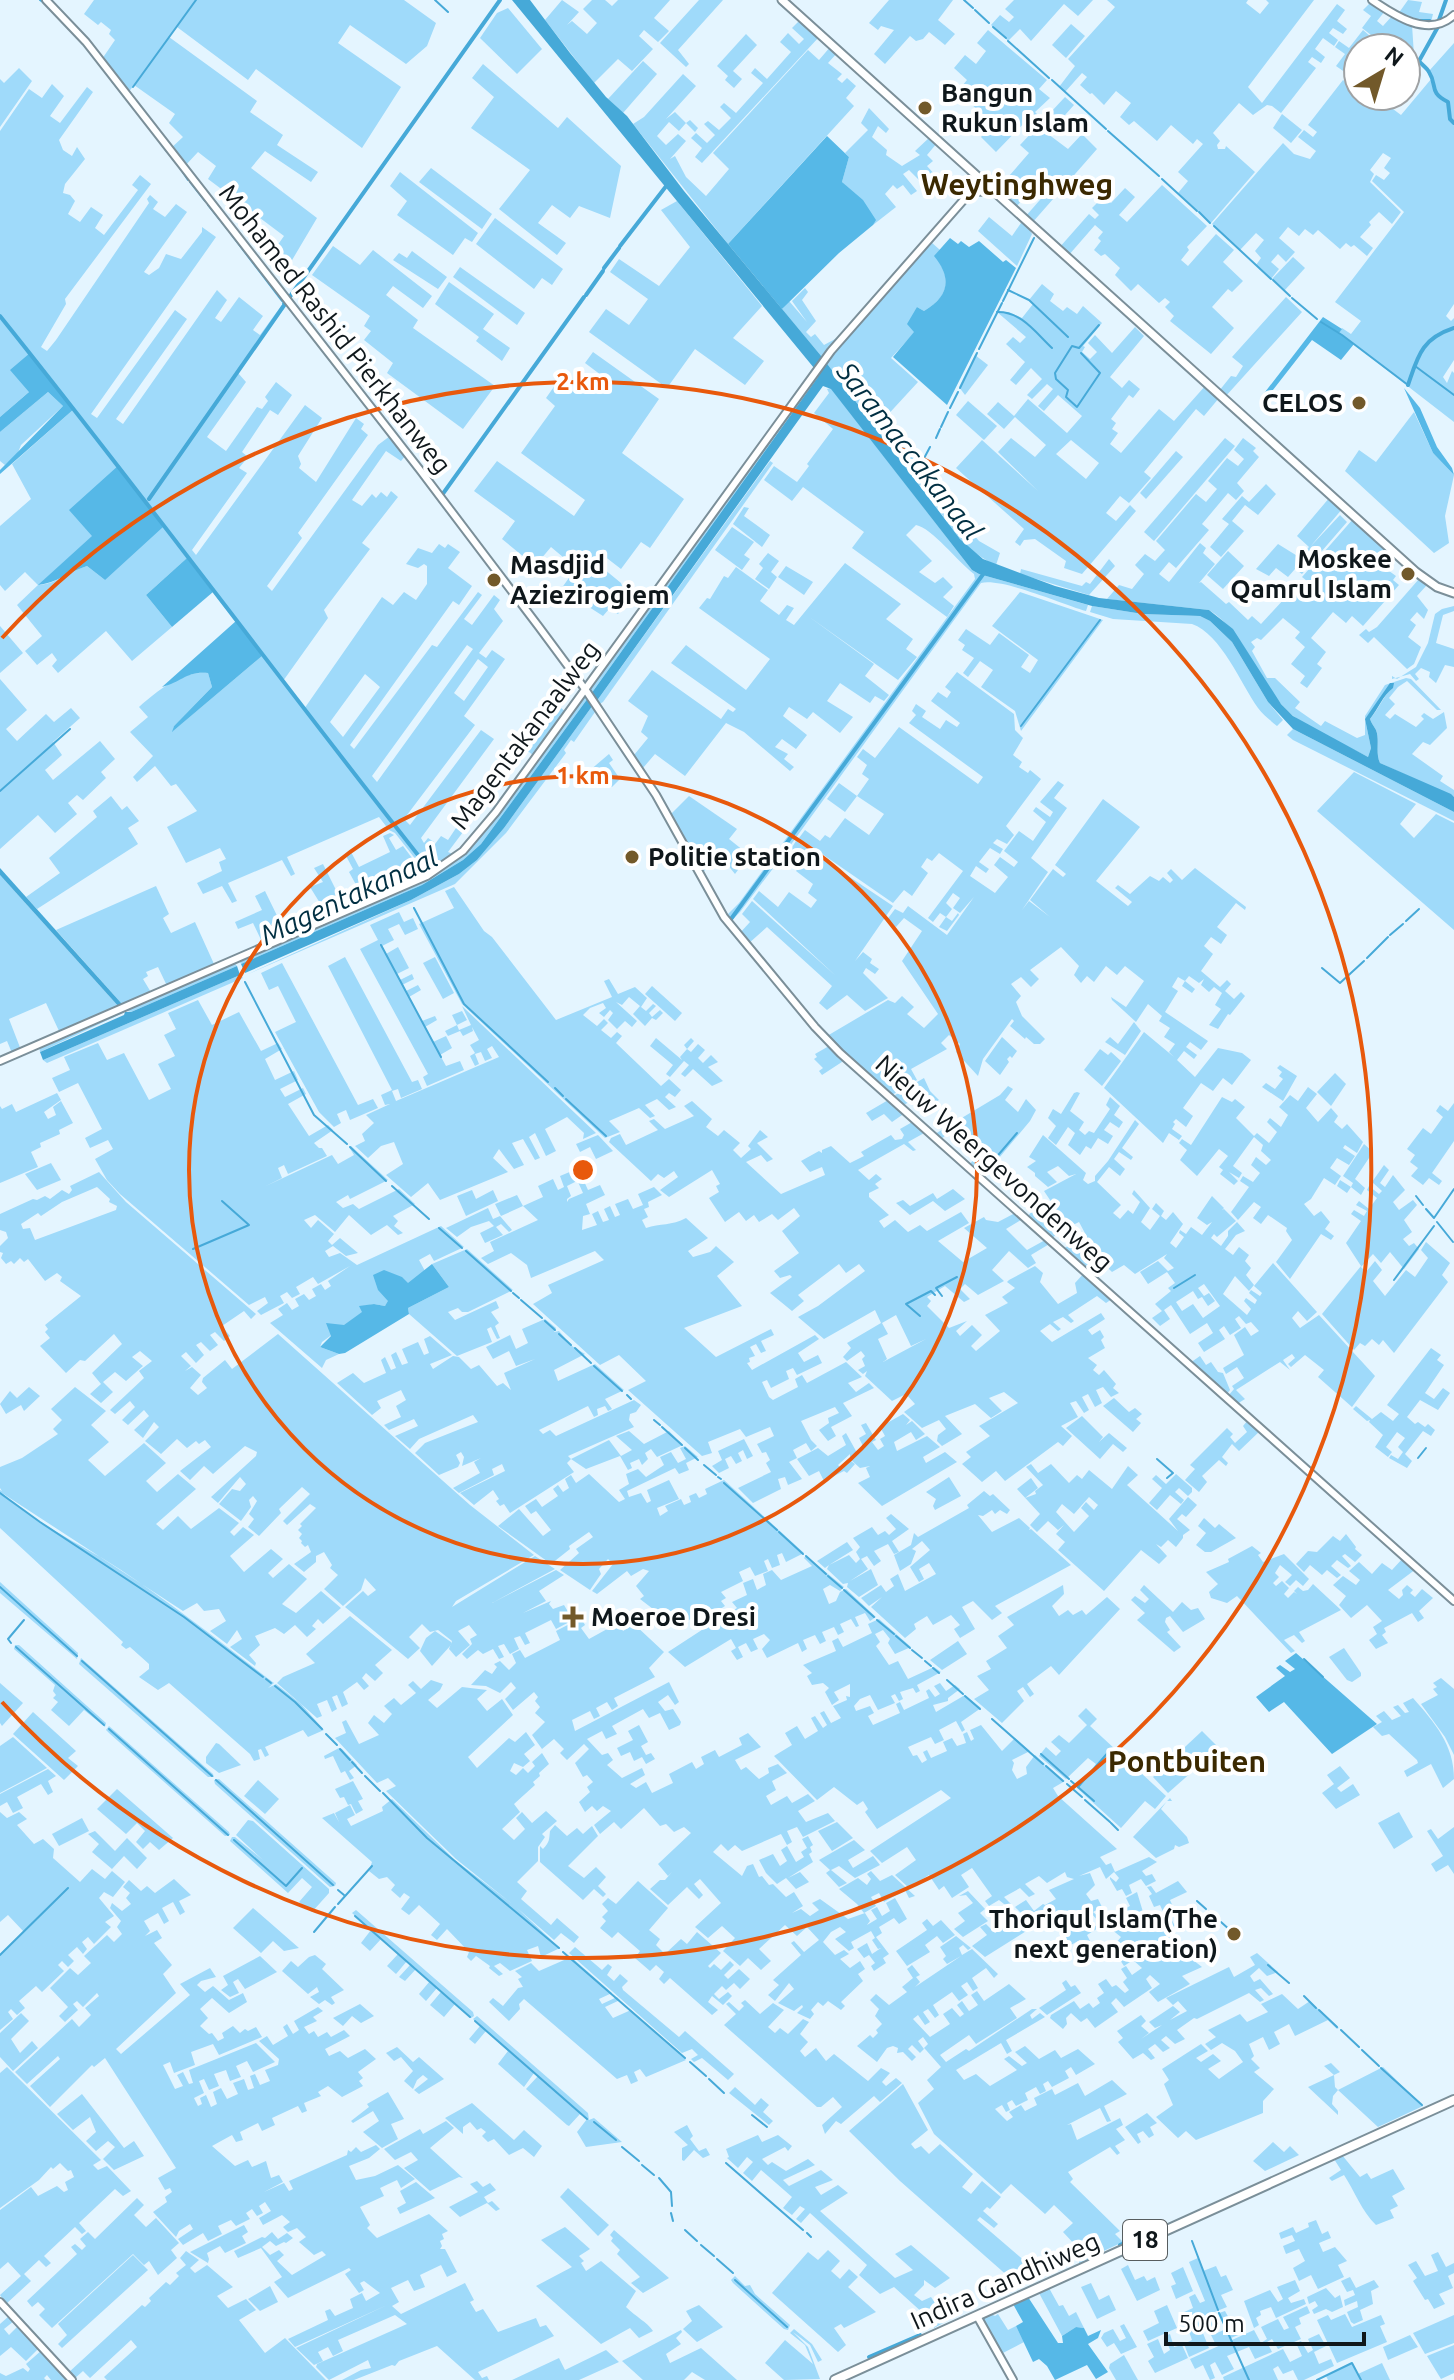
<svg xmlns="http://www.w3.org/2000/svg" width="1454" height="2380" font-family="Ubuntu,sans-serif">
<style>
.green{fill:#9fdafa;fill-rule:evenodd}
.forest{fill:#56b8e7}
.water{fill:#46a9d8}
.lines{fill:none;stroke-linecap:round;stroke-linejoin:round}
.stream{stroke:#46a9d8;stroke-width:2}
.canal{stroke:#46a9d8;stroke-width:4}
.tertiary-casing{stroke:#7b8f99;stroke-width:10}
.secondary-casing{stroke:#7b8f99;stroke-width:11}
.primary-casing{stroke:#7b8f99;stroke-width:12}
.tertiary{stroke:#fff;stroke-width:6}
.secondary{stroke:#fff;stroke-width:7}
.primary{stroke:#fff;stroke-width:8}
.ring{fill:none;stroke:#e8590c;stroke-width:4}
.poi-dot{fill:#72592a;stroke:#fff;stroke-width:3}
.labels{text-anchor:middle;stroke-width:8;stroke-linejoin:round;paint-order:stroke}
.shield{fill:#fff;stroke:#575d5f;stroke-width:2}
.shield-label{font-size:24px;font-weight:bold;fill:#0f171b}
.poi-label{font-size:26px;font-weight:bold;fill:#0f171b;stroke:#fff;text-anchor:start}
.street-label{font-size:26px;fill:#0f171b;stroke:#fff}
.water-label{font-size:28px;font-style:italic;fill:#012f42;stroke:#fff}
.quarter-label{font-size:30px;font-weight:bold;fill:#3b2901;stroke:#fff}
.centre{fill:#e8590c;stroke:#fff;stroke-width:4}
.ring-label{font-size:24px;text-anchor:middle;font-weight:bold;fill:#e8590c;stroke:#fff;stroke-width:8;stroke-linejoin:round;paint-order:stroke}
</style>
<rect width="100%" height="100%" fill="#e4f5ff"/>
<!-- green -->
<g class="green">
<polygon points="94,0 404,0 436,23 427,46 406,64 350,25 338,43 401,87 362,148 256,69 248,80 177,27 169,37 257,101 250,112 283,135 277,145 318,172 311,182 265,151 251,168 317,218 285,272 272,253 284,236 208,179 216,166 198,152 184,167 170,149 183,137 169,123 175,114 134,85 128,93 102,59 115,40 109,34 111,30 101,22 98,25 84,14"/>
<polygon points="562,0 579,12 567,25 572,21 587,34 597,23 583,9 592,0 605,0 612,6 618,0 670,0 654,18 669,31 658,42 644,30 639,36 653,49 632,71 618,59 594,83 545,20"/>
<polygon points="699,0 723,0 678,50 689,64 686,67 660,43"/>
<polygon points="889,0 953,0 938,20 955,34 945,45 929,32 923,39 916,41 910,36 885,64 874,54 894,30 881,26 878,30 869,23"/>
<polygon points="1014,0 1093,0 1078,16 1064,4 1031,41 1020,29 1008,41 991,25 1000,15 1009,22 1014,17 1005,9"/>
<polygon points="1107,0 1248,0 1246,3 1260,14 1269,3 1266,0 1314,0 1248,87 1262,103 1337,4 1345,10 1337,21 1347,29 1343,34 1333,28 1329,33 1338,40 1334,46 1323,38 1315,49 1325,57 1321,63 1312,57 1308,62 1316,68 1281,113 1272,106 1267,105 1253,115 1239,103 1213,133 1220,141 1217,145 1218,149 1225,149 1226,146 1255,172 1211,223 1178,193 1188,181 1178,172 1203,144 1197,139 1193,144 1171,125 1157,141 1134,121 1129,125 1120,117 1131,103 1116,91 1104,105 1092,93 1090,94 1080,85 1087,77 1082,73 1065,92 1059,87 1075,66 1068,59 1115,7"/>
<polygon points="1408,0 1422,2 1419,12 1433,14 1431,22 1413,23 1398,14"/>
<polygon points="1371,2 1385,11 1377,21 1383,26 1392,16 1412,25 1414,55 1406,66 1406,48 1384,48 1373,42 1371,35 1362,28 1371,16 1363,10"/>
<polygon points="508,8 542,49 517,74 480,38 497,13"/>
<polygon points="800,20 819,37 702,163 695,157 702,148 691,138 696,133 707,143 715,135 704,124 708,121 719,130 731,118 720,107 724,103 736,113 763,83 751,73 755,68 767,79 791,52 780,42 788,33 799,44 804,39 792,28"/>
<polygon points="1071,24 1085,36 1066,58 1052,45"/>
<polygon points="988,30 1047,80 1039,89 1050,98 1035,112 1042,119 1036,125 1028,119 996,152 981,137 993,123 957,92 967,80 954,68 965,55 976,64 986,51 977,43"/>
<polygon points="1363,30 1370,36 1371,41 1366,48 1358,48 1358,58 1346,73 1336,66 1345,54 1335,47 1339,41 1349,48"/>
<polygon points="746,34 757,45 733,71 742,79 734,88 725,80 728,76 717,66"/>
<polygon points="1454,43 1454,304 1446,316 1451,321 1454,318 1454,360 1443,377 1447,383 1452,371 1454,373 1454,422 1339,333 1342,328 1351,334 1361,321 1335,302 1404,212 1372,181 1376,175 1384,180 1390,173 1384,168 1391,158 1383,153 1370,170 1374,174 1370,182 1401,212 1392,224 1379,212 1369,222 1371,225 1360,237 1373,248 1367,256 1354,245 1351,247 1346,243 1340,249 1318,230 1313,235 1305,229 1299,236 1288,227 1279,238 1295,252 1286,262 1278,254 1271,262 1279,269 1271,279 1256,265 1261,258 1255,251 1264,240 1256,233 1240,250 1212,224 1283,143 1294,154 1310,159 1316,151 1298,137 1304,130 1313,137 1317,132 1308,125 1343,80 1353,88 1358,82 1358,96 1383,96 1381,100 1401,115 1432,78 1429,71"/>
<polygon points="831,46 838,52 828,63 842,74 837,79 842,83 847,78 856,86 846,98 854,106 728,244 633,124 644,117 683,74 696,86 666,119 675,112 686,123 690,120 698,128 695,132 686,123 679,131 669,122 657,136 666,145 678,134 686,141 670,159 675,156 686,177 706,196 729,169 713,153 808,50 819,60"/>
<polygon points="643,61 657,74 623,113 608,99"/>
<polygon points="483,64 558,128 567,117 621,166 610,218 579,206 570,218 552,205 538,223 566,243 557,255 499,209 530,170 471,128 494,97 472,78"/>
<polygon points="19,68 32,81 0,127 0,79 4,83"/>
<path d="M 52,84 L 64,96 L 50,116 L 60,123 L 87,87 L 93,92 L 59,140 L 63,150 L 72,156 L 77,147 L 85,159 L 65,184 L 63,193 L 70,195 L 75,201 L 68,214 L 80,222 L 91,207 L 103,215 L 95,228 L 104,235 L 138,190 L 132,185 L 140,175 L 151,184 L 65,299 L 66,304 L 41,347 L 47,351 L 56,340 L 149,203 L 147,199 L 150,195 L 158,202 L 153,209 L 165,217 L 176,204 L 187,212 L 144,272 L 149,275 L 159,268 L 166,254 L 181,259 L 202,232 L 202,227 L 216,237 L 91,414 L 97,418 L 175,310 L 187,319 L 116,419 L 123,424 L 217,290 L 227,300 L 215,318 L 221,322 L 239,297 L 263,316 L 253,330 L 260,335 L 284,302 L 287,304 L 238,373 L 246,382 L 207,437 L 226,451 L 257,407 L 262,409 L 268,401 L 265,397 L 276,382 L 292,395 L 278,415 L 270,410 L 242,452 L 248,457 L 239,468 L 247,473 L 192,550 L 196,555 L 305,405 L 322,418 L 298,456 L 301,464 L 299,468 L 316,482 L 356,418 L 364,424 L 361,429 L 368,435 L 298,533 L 302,538 L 267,586 L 272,591 L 378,445 L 390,436 L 406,455 L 401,461 L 386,451 L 352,500 L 362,506 L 372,494 L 376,498 L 381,492 L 387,497 L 391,491 L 398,497 L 362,543 L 370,549 L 324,610 L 328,618 L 283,681 L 304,709 L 382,597 L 393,605 L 404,592 L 416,600 L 427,584 L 427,566 L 424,564 L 418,568 L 406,564 L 418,548 L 432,553 L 439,544 L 445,548 L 448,544 L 460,552 L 448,568 L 472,586 L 459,605 L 453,601 L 350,745 L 354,749 L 432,645 L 437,647 L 478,592 L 482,595 L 464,619 L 472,625 L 494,595 L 500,600 L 494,609 L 503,621 L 479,653 L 486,658 L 492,650 L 505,659 L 464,716 L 475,725 L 404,819 L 410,825 L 481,730 L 494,739 L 421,838 L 424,843 L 428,838 L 434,842 L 424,856 L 433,870 L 424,870 L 395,833 L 389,830 L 379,817 L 287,857 L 295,874 L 291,876 L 282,860 L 228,883 L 237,901 L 232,903 L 222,886 L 203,894 L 197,883 L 222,871 L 219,862 L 226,859 L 220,848 L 186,863 L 167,827 L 197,811 L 176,784 L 171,786 L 155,766 L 137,782 L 133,777 L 153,756 L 130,732 L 148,717 L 139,707 C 159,690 181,671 208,673 L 212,687 L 174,726 L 173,731 L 262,656 L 187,558 L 146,595 L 172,627 L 132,661 L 106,631 L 58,673 L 52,666 L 57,660 L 52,653 L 37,665 L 25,651 L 42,636 L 17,605 L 38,585 L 25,572 L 5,591 L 0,585 L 0,526 L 31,499 L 12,464 L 74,409 L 30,354 L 30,391 L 0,417 L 0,131 L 29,89 L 42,98 ZM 93,536 L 105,580 L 87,566 C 70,571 57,584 39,585 ZM 467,645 L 473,649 L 377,782 L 372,776 ZM 478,659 L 488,667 L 464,701 L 454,693 ZM 365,674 L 380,687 L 343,737 L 330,722 Z"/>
<polygon points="1065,97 1074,105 1048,134 1068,149 1082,134 1097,149 1032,223 1025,217 1053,185 1045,175 1015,208 996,191 1029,153 1020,145"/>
<polygon points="869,108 889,129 886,133 878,126 872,137 887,150 886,155 902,166 920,155 915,151 930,137 937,143 927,155 933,161 927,166 936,176 924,185 909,170 903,174 917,191 911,195 903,185 897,189 893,185 885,194 896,207 873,225 875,219 842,182 849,157 845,153 868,130 861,123"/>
<polygon points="1282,114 1302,130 1291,143 1273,128"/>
<polygon points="431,168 492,214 482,229 419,182"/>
<polygon points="400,172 478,233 472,242 465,238 453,255 397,215 407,201 390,186"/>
<polygon points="1162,185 1207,226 1187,247 1189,250 1181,260 1188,266 1216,234 1234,250 1223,262 1243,281 1232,292 1228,289 1212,307 1234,328 1211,354 1170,321 1174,316 1165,307 1170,302 1165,298 1159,303 1138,284 1131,291 1115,275 1120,268 1105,254 1101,256 1094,250 1101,241 1098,238 1103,232 1095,225 1068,256 1059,248 1089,214 1095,219 1099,215 1092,208 1104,196 1111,203 1125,188 1135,197 1119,215 1127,222"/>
<polygon points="677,201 762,306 733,338 764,361 745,385 695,349 667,388 589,332 606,309 629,325 648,299 610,272 619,259 659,286 690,247 661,210"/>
<polygon points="989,217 1012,236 1021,223 1026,223 1032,234 1017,266 978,231"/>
<polygon points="495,218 563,269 552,285 542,278 534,289 476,244"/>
<path d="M 931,242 L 940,250 L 935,256 C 953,280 948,297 924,311 L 917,307 L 915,332 L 891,358 L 918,382 L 883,420 L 954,511 L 946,520 L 825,361 Z"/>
<polygon points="333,246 360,265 373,250 432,296 423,308 393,286 386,295 418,320 413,328 495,386 463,429 387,373 393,363 364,340 371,331 364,326 370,316 312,275"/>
<polygon points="412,251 447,277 438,289 393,260 399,253 407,258"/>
<polygon points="1293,257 1305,268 1284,291 1272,279"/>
<polygon points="460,267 525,313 517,325 453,277"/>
<polygon points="449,282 494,314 483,329 510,348 502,361 476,341 479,337 435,304"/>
<path d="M 1042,284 L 1054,294 L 1050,301 L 1063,311 L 1067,307 L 1077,314 L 1083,306 L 1102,323 L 1083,346 L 1085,347 L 1082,352 L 1090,359 L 1097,352 L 1088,343 L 1095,335 L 1112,353 L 1135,327 L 1144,336 L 1110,377 L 1122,388 L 1129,380 L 1140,389 L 1133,398 L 1129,395 L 1111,419 L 1116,423 L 1112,429 L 1118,433 L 1110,444 L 1121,453 L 1159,409 L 1174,421 L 1206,385 L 1219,398 L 1204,416 L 1196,409 L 1144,472 L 1151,478 L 1129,503 L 1120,496 L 1106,513 L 1116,521 L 1130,505 L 1136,511 L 1082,574 L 1064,568 L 1066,561 L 1035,539 L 1024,540 L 1020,546 L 1015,542 L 1024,529 L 956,468 L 982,440 L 1038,491 L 998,452 L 1011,438 L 1035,457 L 1046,445 L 1015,417 L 1004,429 L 987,414 L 998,402 L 1014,416 L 1028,399 L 1067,433 L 1082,416 L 1058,395 L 1044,411 L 1038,406 L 1053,389 L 1047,384 L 1032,399 L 1027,395 L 1042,379 L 1031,368 L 1016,385 L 1010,380 L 1025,362 L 1006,344 L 1013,337 L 1020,343 L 1026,337 L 997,312 L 1009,312 L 1022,318 L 1033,304 L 1029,300 ZM 1071,440 L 1099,463 L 1086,479 L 1056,454 Z"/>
<polygon points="805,288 808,292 802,300 816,321 806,332 811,337 815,334 824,345 837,338 822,357 782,309 789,301 807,322 792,301"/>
<polygon points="1286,297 1302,312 1225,397 1219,391 1231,376 1236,377 1243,366 1232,357"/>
<polygon points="593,352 659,399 622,453 684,499 650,548 641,542 621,569 599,552 593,560 621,583 628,601 618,614 609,609 603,616 561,589 576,568 551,547 535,566 502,539 515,521 474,491 497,461 574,516 585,500 521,453 555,406 546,398 558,381 575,393 582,383 596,389 605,378 585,363"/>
<polygon points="975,355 988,365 965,395 959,387"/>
<polygon points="816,373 818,377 591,694 590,688"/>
<path d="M 831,388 L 972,570 L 979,574 L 1088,605 L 1086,611 C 1062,604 1003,578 981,583 L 787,850 L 740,912 L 730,922 L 728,914 L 739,903 L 975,579 L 974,574 C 958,562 932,528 916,525 L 906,535 L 932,561 L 919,572 L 935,583 L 943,577 L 953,587 L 943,597 L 954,606 L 947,617 L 852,548 L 864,532 L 803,487 L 792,501 L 764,480 L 774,466 L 797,482 L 809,466 L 807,464 L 833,429 L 814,413 L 829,393 L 827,389 Z"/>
<polygon points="48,392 63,406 21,445 17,455 5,465 0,461 0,432"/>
<polygon points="968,401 997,426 984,440 956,415"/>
<polygon points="1414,412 1433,453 1454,475 1445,516 1449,543 1434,553 1345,471 1359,450 1376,462"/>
<polygon points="1225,438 1235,446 1154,541 1144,532"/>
<path d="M 1243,438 L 1256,448 L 1253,451 L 1259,457 L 1237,483 L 1244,491 L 1236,500 L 1228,493 L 1202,524 L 1209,530 L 1176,568 L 1169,562 L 1159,574 L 1169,582 L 1200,543 L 1206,548 L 1203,553 L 1215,564 L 1199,583 L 1201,582 L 1226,604 L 1229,602 L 1248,620 L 1252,616 L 1261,624 L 1297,585 L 1301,588 L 1307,581 L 1302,577 L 1353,519 L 1389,550 L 1378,563 L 1396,576 L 1393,580 L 1399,585 L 1363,626 L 1352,616 L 1346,623 L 1333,612 L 1311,638 L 1326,652 L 1317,664 L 1322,668 L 1307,688 L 1300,683 L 1305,676 L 1291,664 L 1305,647 L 1295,638 L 1300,632 L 1283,618 L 1261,640 L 1257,638 L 1251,642 L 1255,647 L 1252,651 L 1267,678 L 1275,678 L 1300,702 L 1295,708 L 1321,726 L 1325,721 L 1357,738 L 1365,735 L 1365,716 L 1385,685 L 1406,678 L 1411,679 L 1441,710 L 1437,710 L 1407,681 L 1398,687 L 1389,698 L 1395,704 L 1385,715 L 1390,719 L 1395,714 L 1416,727 L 1424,719 L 1421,716 L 1424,713 L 1433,719 L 1444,712 L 1447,728 L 1430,745 L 1423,742 L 1412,754 L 1443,776 L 1440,781 L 1454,790 L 1454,797 L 1380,763 C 1375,752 1380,739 1376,730 C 1374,726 1371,723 1370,719 C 1379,709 1383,696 1393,687 L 1393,683 L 1365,719 L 1371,748 L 1368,757 C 1341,742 1305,730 1284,707 C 1255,677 1246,633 1209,610 L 1107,599 L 1119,585 L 1132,589 L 1144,574 L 1135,565 L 1145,554 L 1155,561 L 1165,550 L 1156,541 L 1196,494 L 1206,502 L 1217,489 L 1208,481 L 1227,458 L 1238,466 L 1244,459 L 1234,450 Z"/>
<polygon points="1176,451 1183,457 1146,499 1140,493"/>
<polygon points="770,461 773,463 603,702 598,705 596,702"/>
<polygon points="1266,484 1276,494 1258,515 1245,505 1232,521 1244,531 1221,557 1210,547 1229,524 1222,519 1242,496 1249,502"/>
<polygon points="1330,497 1343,508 1310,547 1340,515 1347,522 1302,574 1295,569 1288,577 1276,568 1269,576 1256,569 1278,544 1299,557 1309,547 1297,536"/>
<polygon points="744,507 749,508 744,516 770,535 762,547 733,524"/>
<path d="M 958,516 L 979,541 L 1000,553 L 996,565 C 975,556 962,542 949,525 Z"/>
<polygon points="732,527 754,542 744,555 750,559 742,570 715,550"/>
<polygon points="1228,551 1244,566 1223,589 1207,575"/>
<polygon points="768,553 779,561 771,572 777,577 769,589 755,579 763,568 759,564"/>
<polygon points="1109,559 1115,566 1089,595 1020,574 1021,569 1082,586 1086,582 1090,584"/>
<polygon points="845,563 901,604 886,619 913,639 906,649 917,657 898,680 808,616 874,664 865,676 889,695 884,701 875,696 870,703 840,683 827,701 853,717 840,733 813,712 807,719 789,707 783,716 807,735 796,749 782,739 775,747 788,754 784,759 794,767 790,771 744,732 726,723 685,776 655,754 643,768 634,755 648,738 641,732 648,716 628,701 652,670 721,719 728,709 733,712 736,709 671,663 686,645 746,690 770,659 699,608 707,598 710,599 724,576 728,578 736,567 768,590 760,601 779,615 787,605 794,608 786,620 794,625"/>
<polygon points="786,566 813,582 804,595 778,577"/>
<polygon points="1419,579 1425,582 1426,586 1417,596 1428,610 1424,619 1417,612 1410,620 1416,625 1408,637 1421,647 1414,664 1407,669 1374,637 1368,643 1359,635 1366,629 1369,632 1377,627"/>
<polygon points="1020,592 1103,620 1021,731 1015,711 981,687 993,670 980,661 968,677 963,673 974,658 962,650 965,645 958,640 966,629 990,645 999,633 1029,655 1021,667 1030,673 1038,660 992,626"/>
<path d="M 1092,606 L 1143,614 L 1200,616 L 1210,621 L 1232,642 L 1268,702 L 1283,720 L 1277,726 C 1270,720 1263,715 1258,708 C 1241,684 1221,634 1192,624 L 1113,619 L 1090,612 Z"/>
<polygon points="1454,606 1454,611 1443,615 1436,643 1454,649 1454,667 1445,665 1436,683 1429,677 1430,672 1421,668 1415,674 1419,679 1416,681 1410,674 1392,679 1392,676 1397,679 1416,667 1428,643 1435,614 1442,609"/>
<polygon points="0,626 23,653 0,673"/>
<polygon points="957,672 1014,714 1015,730 1023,738 1013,755 1022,762 1019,767 1028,773 1030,770 1041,779 1006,826 1014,835 1007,844 997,839 993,843 1003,849 1000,854 990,848 979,862 989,869 986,873 976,866 970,876 995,893 1008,877 994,865 1000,857 1014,867 1018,862 1004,851 1019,831 1033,841 1046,822 1033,811 1036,807 1050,817 1053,812 1040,802 1058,781 1064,785 1054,798 1067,808 1031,858 1048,872 1022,910 1029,901 1050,917 1030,900 1053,869 1063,877 1066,874 1055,865 1103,799 1140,827 1096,881 1128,906 1132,902 1115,888 1118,885 1130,894 1150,876 1159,881 1163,877 1170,883 1173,880 1167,873 1171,869 1182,880 1195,868 1246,907 1245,910 1236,903 1217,927 1227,935 1221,944 1211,937 1204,946 1213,954 1201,971 1220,987 1227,980 1231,984 1225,991 1234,999 1241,992 1245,996 1230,1015 1228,1014 1218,1029 1209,1025 1221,1009 1215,1005 1222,993 1214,987 1209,992 1201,985 1204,979 1199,983 1189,976 1185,981 1195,989 1192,993 1182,986 1185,981 1178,977 1172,987 1178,991 1165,1012 1208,1041 1201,1050 1190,1042 1186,1047 1197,1055 1194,1059 1184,1051 1177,1060 1195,1077 1218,1048 1242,1053 1251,1060 1232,1085 1223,1078 1213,1091 1201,1083 1183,1108 1193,1116 1186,1127 1176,1119 1173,1122 1175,1124 1172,1129 1182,1136 1179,1140 1169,1133 1163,1143 1104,1088 1144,1032 1174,1057 1169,1052 1175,1044 1164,1037 1170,1028 1159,1021 1162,1016 1148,1004 1136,1022 1112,1000 1111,997 1126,1007 1144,981 1125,966 1117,975 1106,966 1094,982 1087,976 1081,983 1074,975 1079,966 1061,947 1030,970 1039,979 1031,987 1021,977 1011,984 1021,996 1016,1002 1022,1016 1045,1039 1040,1044 1034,1044 1026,1037 1025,1039 1010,1026 1014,1021 1012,1019 983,1059 978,1076 956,1052 960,1044 949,1035 941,1043 947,1049 911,1069 917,1080 911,1083 906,1074 900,1077 905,1086 891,1096 827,1036 888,1000 895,1003 902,996 914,1007 907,1014 924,1028 938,1014 902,961 922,931 904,918 896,927 886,921 895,909 903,913 908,906 947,935 974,897 960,913 953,908 960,898 953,893 946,903 952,909 946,917 952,921 958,913 959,915 947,931 939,927 946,917 940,913 933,922 928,918 963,871 939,853 932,861 927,858 921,867 928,873 912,896 904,890 893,903 799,838 805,830 820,841 825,835 830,838 845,818 869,835 884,814 857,796 845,812 827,799 839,783 857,796 869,779 862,774 867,765 857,757 863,749 875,758 899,727 978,784 983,777 909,723 916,715 912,711 916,704 926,711 922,717 940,729 946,720 957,727 960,723 931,701 938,692 947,698 951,692 945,687"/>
<polygon points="0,679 27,710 6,729 17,741 46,714 54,722 71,708 80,718 53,742 62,755 45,770 53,780 100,741 115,759 101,772 106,778 83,800 77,795 68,803 77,814 55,833 38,815 0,849"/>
<polygon points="585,696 588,698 481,844 463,860 422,885 241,964 240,962 251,956 250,954 437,872 452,862 478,839 580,699"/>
<polygon points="556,704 566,712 534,756 524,748 517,758 506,749 516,736 521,740 527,740"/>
<polygon points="593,705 595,712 574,742 571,740 564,750 566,753 506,833 455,884 246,975 411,900 459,874 477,860 504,828"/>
<polygon points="1293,729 1454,812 1454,821 1293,740 1287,735"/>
<polygon points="609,754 613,760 609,763 620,779 612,787 589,771"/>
<polygon points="1354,772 1416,804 1400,824 1414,838 1436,814 1454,823 1454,930 1317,811"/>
<polygon points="476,789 485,796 481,801 484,804 448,852 455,855 435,869 426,856 441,836 448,840 464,816 459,811"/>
<polygon points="111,796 122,810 127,806 139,821 128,828 138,844 37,909 26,897 60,873 49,858 97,817 93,811"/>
<polygon points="689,796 737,829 729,839 749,855 735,874 718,853 702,874 670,815"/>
<polygon points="390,833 394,835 389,838 396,850 403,846 424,874 365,901 349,872 353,869 345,854 351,852 359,867 390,852 383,836"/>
<polygon points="796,841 893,906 855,961 863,952 872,959 870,963 879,969 875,974 866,968 863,973 888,998 865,1011 847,995 827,1010 819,1003 832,986 767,927 748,944 739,934 750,922 742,914 752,901 836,976 753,899 759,891 778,907 789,892 811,908 817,900 808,893 813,884 796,871 803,862 789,852"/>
<polygon points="323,864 345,908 328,916 310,887 323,882 314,868"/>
<polygon points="0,875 119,1007 122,1004 56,930 156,886 169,914 163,918 171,933 195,922 214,964 168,988 158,967 146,972 148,976 143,979 152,994 77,1026 75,1024 59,1031 46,1003 9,1019 21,1050 12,1053 7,1041 0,1044"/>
<polygon points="454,887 484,931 492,937 556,1020 612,997 604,981 609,979 618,994 635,987 647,998 641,1007 646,1011 653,1004 656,1006 649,1013 652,1017 660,1010 663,1013 656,1020 652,1018 645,1026 633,1014 640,1006 629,997 622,1005 616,1002 637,1021 632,1027 625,1021 617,1029 608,1020 613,1013 610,1010 604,1017 599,1013 606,1008 603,1003 590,1008 583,1015 597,1026 604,1019 608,1023 601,1030 611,1038 617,1032 622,1036 616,1043 661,1086 669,1079 681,1090 675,1097 669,1093 665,1097 676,1107 669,1110 657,1099 645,1105 655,1116 650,1118 639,1108 609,1121 620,1132 605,1138 462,1004 419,924 454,908 445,891"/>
<polygon points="265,891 286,934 263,944 253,923 238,929 235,922 262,910 255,896"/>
<polygon points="399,912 404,922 413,918 418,929 405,935 399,924 388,929 394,940 382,946 386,954 398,947 409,968 397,974 400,980 412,974 414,979 402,985 406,991 418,985 421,990 409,997 422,1021 435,1016 437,1020 425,1027 433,1042 446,1036 452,1048 440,1055 446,1066 460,1061 464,1070 427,1086 423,1077 428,1074 360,949 378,940 370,925"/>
<polygon points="345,957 412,1082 418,1080 422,1089 401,1098 398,1089 392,1091 396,1101 499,1057 492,1046 487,1049 492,1058 485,1061 481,1052 475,1054 479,1064 475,1066 470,1056 475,1053 470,1045 479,1040 472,1027 473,1031 463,1036 460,1031 448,1036 445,1031 457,1025 452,1015 462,1011 467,1020 457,1025 459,1030 471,1025 462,1006 596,1133 583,1139 584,1133 567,1117 545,1129 556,1151 546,1156 535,1133 529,1137 540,1158 535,1160 523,1139 512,1143 524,1165 514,1169 499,1149 493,1158 508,1172 440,1200 428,1183 411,1197 386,1175 403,1164 394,1142 381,1146 368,1158 355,1146 365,1141 362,1134 374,1123 366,1115 390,1104 385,1105 381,1095 392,1090 328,966"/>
<polygon points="435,957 454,993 443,999 423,963"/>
<polygon points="233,961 237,966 131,1012 127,1011 40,1052 39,1046"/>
<polygon points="282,963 358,1105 373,1099 378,1108 350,1120 346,1110 337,1114 341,1123 334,1127 319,1112 275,1032 296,1022 278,986 269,990 261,973"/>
<polygon points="240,975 243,978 47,1063 43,1060"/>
<polygon points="652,986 682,1013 675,1021 645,994"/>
<polygon points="198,1000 212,1025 239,1012 261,1051 278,1043 282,1049 265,1059 275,1080 294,1071 298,1080 280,1089 285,1097 303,1088 306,1094 288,1104 309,1136 328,1125 333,1130 314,1143 319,1148 322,1148 327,1156 288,1174 284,1165 278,1168 282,1178 266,1186 332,1155 338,1164 354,1155 349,1147 351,1146 388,1180 350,1199 348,1195 336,1202 343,1208 353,1204 359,1209 399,1189 415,1204 393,1216 398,1221 394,1226 403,1233 398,1235 387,1225 371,1235 349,1215 335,1232 315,1215 304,1220 311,1228 318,1220 334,1234 328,1241 332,1245 340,1238 358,1253 346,1256 333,1246 325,1251 329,1257 340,1253 357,1265 441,1226 464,1247 434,1261 430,1254 419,1260 425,1271 385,1306 374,1304 360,1307 363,1312 322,1342 320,1347 339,1354 326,1360 322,1368 270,1323 283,1315 278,1309 287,1303 292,1310 299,1306 295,1299 304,1294 309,1300 316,1296 312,1289 321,1284 325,1290 331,1286 328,1281 350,1266 318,1284 313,1277 296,1287 300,1294 292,1298 287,1292 280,1296 284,1303 261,1315 257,1311 268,1303 265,1297 249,1305 120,1194 107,1180 95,1159 113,1149 108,1140 90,1148 85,1138 102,1129 78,1083 59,1092 52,1078 70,1070 64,1057 98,1043 107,1060 124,1053 149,1100 171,1089 158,1064 175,1056 164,1035 176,1029 168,1013"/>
<polygon points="1134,1022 1141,1031 1125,1055 1105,1042 1110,1037 1118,1044"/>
<polygon points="1002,1037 1017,1051 1012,1058 1010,1056 1007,1059 1009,1062 1000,1075 985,1061"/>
<polygon points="656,1038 682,1060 680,1057 687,1049 684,1045 691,1038 694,1041 687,1049 691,1052 698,1044 705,1050 698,1058 703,1063 711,1055 718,1062 708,1067 723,1081 712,1086 693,1069 685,1077 681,1074 689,1065 684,1061 670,1077 666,1074 673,1065 650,1046"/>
<polygon points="829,1046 845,1060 822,1075 819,1071 823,1068 814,1059 817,1057 815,1054"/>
<polygon points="1100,1049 1108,1055 1111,1052 1121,1061 1102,1086 1084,1070"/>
<polygon points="1280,1065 1297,1076 1283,1101 1262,1087 1266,1083 1275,1089 1283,1079 1279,1076 1282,1072 1277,1068"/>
<polygon points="1335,1073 1346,1084 1331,1106 1317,1092"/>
<polygon points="924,1078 930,1091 939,1100 924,1108 916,1098 902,1106 892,1097 900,1092 906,1098 910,1094 905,1089"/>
<polygon points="1008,1086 1013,1089 1005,1100 1018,1112 1026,1099 1036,1110 1030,1121 983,1177 969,1165 980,1152 954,1128 940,1140 935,1134 1000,1095"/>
<polygon points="1308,1087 1317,1094 1306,1108 1318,1122 1331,1108 1338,1116 1334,1122 1342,1129 1347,1124 1363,1142 1357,1153 1345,1145 1343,1148 1355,1156 1349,1165 1337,1158 1330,1168 1341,1176 1335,1185 1324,1178 1311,1199 1304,1204 1314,1216 1321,1211 1330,1222 1325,1229 1334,1236 1331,1240 1321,1234 1290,1279 1276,1262 1292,1240 1286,1231 1287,1228 1268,1215 1261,1224 1253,1218 1261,1207 1254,1202 1238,1220 1231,1212 1249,1187 1240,1181 1243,1176 1253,1182 1260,1173 1251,1165 1256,1157 1266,1165 1271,1160 1261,1151 1263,1145 1254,1137 1233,1166 1242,1173 1239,1178 1229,1172 1238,1181 1234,1185 1220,1174 1223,1170 1219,1167 1228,1156 1219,1149 1197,1176 1180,1160 1187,1150 1179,1143 1182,1139 1191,1145 1222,1097 1232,1102 1235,1099 1245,1107 1236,1118 1254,1136 1257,1133 1269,1143 1277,1132 1267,1122 1270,1118 1281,1127 1288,1115 1279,1107 1290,1095 1298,1101"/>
<polygon points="1077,1092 1080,1093 1070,1111 1084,1122 1079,1130 1085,1135 1089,1131 1094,1133 1110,1109 1106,1105 1110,1097 1120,1106 1114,1115 1123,1122 1119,1128 1110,1122 1104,1130 1113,1136 1108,1144 1098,1138 1091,1149 1086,1146 1080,1155 1068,1145 1075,1133 1068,1127 1056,1145 1048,1138 1056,1126 1048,1118 1053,1109 1061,1114 1074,1093"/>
<polygon points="57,1093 61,1100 44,1112 48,1119 56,1115 53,1107 61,1101 73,1123 59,1130 60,1134 40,1143 41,1147 31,1152 38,1167 0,1183 0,1106 2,1109 12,1104 16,1112"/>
<polygon points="890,1099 905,1113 892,1122 884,1114 872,1121 866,1113"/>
<path d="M 692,1101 L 712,1119 L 706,1127 L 718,1136 L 724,1130 L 740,1143 L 733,1150 L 741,1158 L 751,1149 L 748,1146 L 760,1130 L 768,1137 L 757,1143 L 773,1159 L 767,1162 L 761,1155 L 746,1162 L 781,1194 L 825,1175 L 822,1167 L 810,1172 L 801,1161 L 819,1151 L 822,1153 L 822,1150 L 831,1146 L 850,1163 L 864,1156 L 861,1152 L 891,1135 L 895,1140 L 902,1139 L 904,1135 L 900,1129 L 914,1121 L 918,1127 L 926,1132 L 908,1142 L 916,1150 L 913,1151 L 904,1144 L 858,1170 L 869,1180 L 876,1174 L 882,1179 L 875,1184 L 879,1188 L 869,1193 L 869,1197 L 889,1215 L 879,1221 L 884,1228 L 895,1220 L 908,1232 L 920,1225 L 927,1231 L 961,1212 L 969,1223 L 938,1241 L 963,1262 L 987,1248 L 964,1228 L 984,1217 L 986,1220 L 998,1222 L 1017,1212 L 1024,1218 L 1006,1229 L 1027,1250 L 1047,1239 L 1051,1243 L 1031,1255 L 1036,1263 L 1028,1268 L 1009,1251 L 992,1270 L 1004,1281 L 978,1295 L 965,1284 L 960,1289 L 970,1299 L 964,1302 L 945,1286 L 927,1297 L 931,1301 L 927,1306 L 949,1328 L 967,1321 L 956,1331 L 960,1336 L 972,1325 L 982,1335 L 971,1346 L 976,1351 L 1000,1331 L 985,1315 L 1008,1303 L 1002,1297 L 1015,1288 L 1007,1282 L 1009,1280 L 1035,1266 L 1043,1273 L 1040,1282 L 1058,1304 L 1077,1293 L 1075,1283 L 1085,1272 L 1112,1299 L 1106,1303 L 1097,1296 L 1068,1315 L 1074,1321 L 1071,1323 L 1063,1317 L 1053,1322 L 1061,1329 L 1058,1331 L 1050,1324 L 1040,1331 L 1052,1342 L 1101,1313 L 1105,1319 L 1088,1330 L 1092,1335 L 1100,1330 L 1104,1337 L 1101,1340 L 1105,1348 L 1088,1358 L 1097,1365 L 1093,1370 L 1099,1375 L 1104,1370 L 1116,1384 L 1113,1388 L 1119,1393 L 1111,1397 L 1103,1387 L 1096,1390 L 1102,1403 L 1095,1407 L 1088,1394 L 1082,1397 L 1089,1410 L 1084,1413 L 1076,1401 L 1070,1403 L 1078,1417 L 1061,1426 L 1072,1436 L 1063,1446 L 1058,1442 L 1005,1481 L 996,1471 L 982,1482 L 962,1464 L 971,1457 L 966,1452 L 990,1436 L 979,1426 L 1018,1403 L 1004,1392 L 989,1398 L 1002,1411 L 991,1418 L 975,1404 L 945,1416 L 962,1434 L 942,1446 L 937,1441 L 938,1435 L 946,1429 L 939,1420 L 922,1428 L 904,1412 L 915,1404 L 906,1394 L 892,1401 L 865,1376 L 867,1371 L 863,1374 L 858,1370 L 865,1366 L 862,1359 L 865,1356 L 861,1351 L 847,1361 L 843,1357 L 851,1348 L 847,1343 L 881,1323 L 875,1310 L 824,1339 L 798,1317 L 818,1306 L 865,1271 L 859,1264 L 846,1273 L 839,1264 L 798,1295 L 804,1301 L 792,1311 L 770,1293 L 792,1277 L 790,1275 L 780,1278 L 774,1271 L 799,1253 L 782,1231 L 800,1216 L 794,1208 L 778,1220 L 772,1214 L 759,1222 L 754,1215 L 746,1221 L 739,1212 L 725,1222 L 709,1198 L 719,1192 L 716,1186 L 720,1184 L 712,1170 L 669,1197 L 660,1190 L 678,1177 L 674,1171 L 664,1178 L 658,1174 L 651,1181 L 609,1142 L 611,1138 L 620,1134 L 626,1145 L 658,1130 L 649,1121 L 654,1119 L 665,1129 L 694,1116 L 684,1106 ZM 896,1315 L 911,1346 L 926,1339 L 883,1362 L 887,1359 L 878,1339 L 888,1334 L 882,1323 Z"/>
<polygon points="1454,1103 1454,1141 1432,1173 1442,1181 1439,1185 1429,1178 1423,1185 1411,1176 1418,1168 1410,1162 1415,1155 1407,1149 1423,1128 1431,1134 1443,1117 1436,1111 1440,1105 1448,1111"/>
<path d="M 1135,1120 L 1139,1124 L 1122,1148 L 1133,1157 L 1131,1160 L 1119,1152 L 1114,1159 L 1125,1169 L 1120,1176 L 1109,1167 L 1097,1182 L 1121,1205 L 1113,1213 L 1120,1219 L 1128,1210 L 1133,1214 L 1140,1202 L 1132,1194 L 1134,1190 L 1150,1208 L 1141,1222 L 1150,1230 L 1160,1216 L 1152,1209 L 1156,1203 L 1164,1211 L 1161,1216 L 1166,1220 L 1173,1212 L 1183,1224 L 1170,1243 L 1176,1248 L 1184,1237 L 1179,1233 L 1180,1230 L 1186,1234 L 1191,1227 L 1202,1235 L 1212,1222 L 1207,1225 L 1197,1218 L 1212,1196 L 1224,1208 L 1222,1210 L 1224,1209 L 1236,1221 L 1217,1237 L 1214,1234 L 1211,1238 L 1221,1246 L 1228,1236 L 1228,1231 L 1237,1222 L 1245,1231 L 1236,1235 L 1225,1249 L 1233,1255 L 1239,1247 L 1249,1255 L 1245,1261 L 1251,1268 L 1246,1275 L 1254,1285 L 1249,1291 L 1235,1276 L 1223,1294 L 1247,1315 L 1251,1309 L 1244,1301 L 1246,1298 L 1255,1304 L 1257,1300 L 1249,1293 L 1251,1290 L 1260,1296 L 1262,1293 L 1254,1286 L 1273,1263 L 1317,1312 L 1307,1321 L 1298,1311 L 1292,1318 L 1300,1328 L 1319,1315 L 1375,1376 L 1352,1407 L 1318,1377 L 1324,1370 L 1305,1355 L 1291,1367 L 1288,1364 L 1295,1358 L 1292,1354 L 1283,1360 L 1290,1370 L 1280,1362 L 1236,1390 L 1245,1399 L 1237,1404 L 1228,1396 L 1234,1389 L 1232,1386 L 1244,1378 L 1237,1367 L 1226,1374 L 1223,1368 L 1244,1355 L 1234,1335 L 1245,1327 L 1251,1336 L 1259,1331 L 1251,1322 L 1246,1324 L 1239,1316 L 1235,1319 L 1241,1328 L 1230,1335 L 1224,1326 L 1219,1330 L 1225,1339 L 1204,1352 L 1198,1343 L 1213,1333 L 1207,1323 L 1190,1334 L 1171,1305 L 1164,1310 L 1170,1319 L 1160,1326 L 1152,1318 L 1162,1311 L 1155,1304 L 1171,1291 L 1168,1288 L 1175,1283 L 1167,1272 L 1148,1284 L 1140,1272 L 1158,1261 L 1168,1271 L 1174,1268 L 1164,1258 L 1167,1254 L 1135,1274 L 1124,1265 L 1112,1272 L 1099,1259 L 1089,1272 L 1063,1249 L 1086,1235 L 1079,1222 L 1057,1233 L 1052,1239 L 1027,1217 L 1035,1208 L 1044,1214 L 1052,1203 L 1044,1191 L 1076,1174 L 1069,1176 L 1058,1166 L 1047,1172 L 1057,1182 L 1048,1187 L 1035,1176 L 1035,1173 L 1027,1167 L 1036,1161 L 1029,1157 L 1043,1135 L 1086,1173 L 1083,1180 L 1088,1184 L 1095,1181 L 1095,1176 L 1108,1161 ZM 1204,1284 L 1220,1306 L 1203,1318 L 1193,1304 L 1182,1311 L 1176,1302 L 1193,1291 L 1198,1299 L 1202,1297 L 1208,1306 L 1215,1301 L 1209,1293 L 1204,1296 L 1198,1288 Z"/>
<polygon points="598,1135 613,1151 596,1159 590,1147 580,1152 576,1144"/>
<polygon points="1364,1144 1373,1152 1355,1179 1365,1188 1361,1195 1351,1187 1347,1193 1337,1186 1340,1180 1351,1187 1353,1183 1343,1176"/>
<polygon points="51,1163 61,1180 37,1190 25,1174"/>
<polygon points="1384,1165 1389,1170 1380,1183 1385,1187 1393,1175 1405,1190 1393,1202 1399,1210 1413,1200 1417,1205 1404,1220 1412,1232 1403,1239 1409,1246 1414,1243 1419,1249 1404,1269 1390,1252 1381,1263 1373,1254 1361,1267 1366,1272 1375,1261 1382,1270 1373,1281 1385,1296 1406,1270 1415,1277 1428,1258 1421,1250 1426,1242 1450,1263 1442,1275 1448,1282 1394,1353 1383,1340 1379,1345 1372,1339 1365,1346 1360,1343 1354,1350 1322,1314 1361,1266 1346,1243 1361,1221 1351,1214 1354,1210 1364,1216 1367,1211 1356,1205 1359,1201 1369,1209 1377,1198 1367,1190 1369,1186 1379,1194 1382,1191 1372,1182"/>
<path d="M 572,1171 L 577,1181 L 567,1186 L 571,1196 L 567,1199 L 567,1202 L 569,1199 L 583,1193 L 578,1182 L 583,1179 L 588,1190 L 600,1185 L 605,1195 L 586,1204 L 590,1214 L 583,1216 L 582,1230 L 597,1225 L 592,1214 L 598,1211 L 603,1222 L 609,1220 L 604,1209 L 610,1206 L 615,1217 L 620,1215 L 615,1204 L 628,1199 L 633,1209 L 643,1205 L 638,1194 L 654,1187 L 662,1195 L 648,1202 L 649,1207 L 644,1209 L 648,1217 L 642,1220 L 646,1228 C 660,1223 672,1226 686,1218 L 708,1238 L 688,1251 L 693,1257 L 710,1252 L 716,1246 L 734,1262 L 717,1276 L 742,1306 L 684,1328 L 716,1357 L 771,1329 L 774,1335 L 761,1341 L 766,1351 L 761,1353 L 756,1344 L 750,1347 L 755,1356 L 749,1358 L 750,1362 L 747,1363 L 752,1370 L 815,1335 L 819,1339 L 798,1353 L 804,1362 L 818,1355 L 822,1363 L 797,1375 L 793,1368 L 786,1371 L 789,1379 L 771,1388 L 767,1380 L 762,1382 L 769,1397 L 773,1400 L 798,1387 L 795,1379 L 802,1375 L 807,1383 L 846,1362 L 862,1377 L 848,1383 L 856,1392 L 869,1383 L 874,1388 L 843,1403 L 852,1416 L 831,1427 L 836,1436 L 828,1441 L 819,1430 L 829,1423 L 828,1418 L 839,1413 L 835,1407 L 801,1421 L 811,1440 L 817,1446 L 811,1451 L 806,1443 L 793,1450 L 797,1458 L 789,1462 L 802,1479 L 788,1485 L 785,1477 L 778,1479 L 781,1489 L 753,1503 L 738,1488 L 771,1472 L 766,1463 L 770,1460 L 766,1452 L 762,1453 L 757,1444 L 774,1436 L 770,1427 L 746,1437 L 740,1429 L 708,1442 L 712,1453 L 702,1456 L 628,1390 L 646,1381 L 619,1355 L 600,1365 L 533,1304 L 552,1293 L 548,1285 L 604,1260 L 595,1251 L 531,1278 L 527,1265 L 511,1253 L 488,1264 L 481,1258 L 494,1251 L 490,1242 L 538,1220 L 523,1206 L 501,1216 L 495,1204 L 517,1195 L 523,1206 L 543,1197 L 538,1186 L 553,1179 L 558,1190 L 564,1187 L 560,1176 Z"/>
<path d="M 99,1172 L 126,1202 L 256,1314 L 251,1319 L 244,1311 L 222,1326 L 230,1336 L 224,1341 L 215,1332 L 210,1335 L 218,1345 L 210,1351 L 201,1342 L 196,1345 L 204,1355 L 196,1363 L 186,1352 L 181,1356 L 191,1366 L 185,1371 L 192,1367 L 201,1375 L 190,1388 L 198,1395 L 207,1388 L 202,1382 L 203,1378 L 225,1360 L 232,1369 L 278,1334 L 470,1505 L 534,1555 L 456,1601 L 452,1607 L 535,1556 L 555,1569 L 492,1603 L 556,1570 L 564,1575 L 539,1591 L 546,1601 L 523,1613 L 551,1601 L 549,1604 L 553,1609 L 564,1605 L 573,1620 L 556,1629 L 551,1620 L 525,1633 L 530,1643 L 525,1645 L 520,1636 L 514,1638 L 519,1649 L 510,1654 L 504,1644 L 498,1646 L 504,1657 L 499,1659 L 493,1649 L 483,1654 L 478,1650 L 467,1659 L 462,1654 L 472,1644 L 470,1639 L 477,1635 L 469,1625 L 458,1631 L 470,1645 L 456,1657 L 449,1649 L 452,1641 L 438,1630 L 430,1632 L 422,1624 L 409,1637 L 420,1648 L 408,1659 L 345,1607 L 363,1591 L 368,1596 L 376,1590 L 365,1578 L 361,1590 L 343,1606 L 324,1589 L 338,1575 L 330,1568 L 332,1565 L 324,1552 L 316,1556 L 316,1562 L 304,1572 L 294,1564 L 311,1552 L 308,1545 L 305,1547 L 301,1543 L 302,1541 L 299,1538 L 302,1534 L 298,1530 L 302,1526 L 300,1524 L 316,1508 L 310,1504 L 287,1525 L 283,1521 L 310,1494 L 302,1487 L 279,1509 L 281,1513 L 259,1536 L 248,1527 L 254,1519 L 249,1514 L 257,1501 L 253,1496 L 249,1500 L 251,1507 L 241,1521 L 219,1504 L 232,1489 L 240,1491 L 246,1484 L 240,1477 L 218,1503 L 211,1497 L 256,1456 L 257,1452 L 245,1446 L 213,1474 L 204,1466 L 190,1480 L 180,1471 L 211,1447 L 205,1440 L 199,1444 L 196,1441 L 187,1448 L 177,1439 L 161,1454 L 145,1441 L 159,1427 L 154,1422 L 143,1438 L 134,1430 L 149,1416 L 144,1410 L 128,1425 L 122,1420 L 135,1407 L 130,1401 L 115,1414 L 110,1410 L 144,1378 L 139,1371 L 152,1361 L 140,1351 L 132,1357 L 143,1366 L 126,1381 L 115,1372 L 103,1382 L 113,1392 L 101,1403 L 90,1394 L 101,1384 L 92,1373 L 122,1344 L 114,1334 L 85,1361 L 80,1360 L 66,1373 L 40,1346 L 50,1338 L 45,1332 L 48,1329 L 45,1325 L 81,1296 L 60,1281 L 62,1277 L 57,1273 L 45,1281 L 28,1259 L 24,1262 L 20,1258 L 14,1264 L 11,1261 L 6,1264 L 1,1258 L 3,1253 L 0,1252 L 0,1246 L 8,1238 L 6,1232 L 0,1230 L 0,1214 L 33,1199 L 37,1200 L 45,1196 L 50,1199 L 62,1190 L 69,1194 L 72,1190 L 70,1186 ZM 97,1187 L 110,1199 L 109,1202 L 117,1206 L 116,1210 L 35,1240 L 30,1228 L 23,1229 L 21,1224 L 38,1213 L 41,1216 L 62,1202 Z"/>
<polygon points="953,1189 965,1199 945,1211 933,1201 910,1215 896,1203 903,1200 910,1206 933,1193 937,1199"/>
<polygon points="472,1190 476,1199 493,1190 498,1201 466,1216 457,1196"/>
<polygon points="488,1208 493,1219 500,1216 512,1230 509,1232 501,1224 496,1227 503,1235 485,1243 480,1233 494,1226 489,1221 471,1227 457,1237 446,1228"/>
<polygon points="467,1249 513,1290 468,1312 462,1312 458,1308 448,1312 455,1320 496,1301 499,1308 491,1312 499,1323 495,1326 500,1338 497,1339 491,1327 487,1329 492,1342 457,1356 409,1314 408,1308 449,1287 432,1264"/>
<polygon points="545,1319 556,1328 554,1332 559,1331 572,1346 585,1354 554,1370 558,1381 595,1364 624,1390 605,1399 612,1409 608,1411 605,1406 597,1409 598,1415 594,1417 588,1406 539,1430 543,1434 550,1430 556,1436 634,1400 641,1405 636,1412 630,1414 629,1420 634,1427 568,1456 571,1459 609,1440 621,1456 632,1450 616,1436 629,1431 644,1444 669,1431 683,1445 657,1457 651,1449 645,1453 648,1459 642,1465 639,1459 630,1463 632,1468 628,1470 620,1456 586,1469 571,1459 567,1463 574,1472 510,1513 504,1504 500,1506 496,1501 499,1499 493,1490 474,1505 460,1493 505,1471 502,1464 492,1469 494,1475 459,1493 453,1488 480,1473 474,1462 481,1458 462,1466 464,1457 461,1452 456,1455 460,1463 458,1467 439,1475 415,1453 425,1443 478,1422 473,1415 419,1439 410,1449 395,1436 418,1426 414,1419 389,1430 384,1425 401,1417 396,1406 406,1400 401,1390 377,1401 381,1408 372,1415 337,1383 353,1373 364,1383 386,1373 381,1360 385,1357 391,1370 396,1368 391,1355 396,1352 402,1365 408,1363 402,1349 418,1342 424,1355 429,1353 424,1339 430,1336 452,1355 430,1364 433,1369 453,1356 459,1357 471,1369 479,1365 497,1386 503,1383 511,1390 504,1373 535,1359 516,1366 509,1351 493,1359 486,1347 510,1335 516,1349 528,1343 522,1329"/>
<polygon points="1431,1348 1441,1355 1437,1360 1444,1365 1425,1393 1434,1399 1443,1388 1450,1393 1438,1410 1420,1400 1407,1417 1415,1424 1418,1422 1425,1427 1428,1424 1435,1430 1431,1436 1423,1431 1405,1454 1412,1461 1407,1468 1389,1458 1391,1455 1398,1459 1403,1452 1398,1447 1405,1438 1397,1432 1386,1447 1392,1452 1388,1457 1375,1447 1383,1435 1369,1422 1370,1420 1367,1421 1353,1409 1356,1406 1372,1419 1381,1412 1393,1421 1399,1414 1387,1405"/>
<polygon points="1200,1356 1206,1365 1211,1362 1218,1372 1223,1373 1230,1390 1226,1395 1190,1363"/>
<polygon points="29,1387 40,1396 24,1411 21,1405 6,1414 0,1404 10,1391 17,1398"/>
<path d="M 75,1387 L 106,1411 L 91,1425 L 109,1442 L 88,1460 L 105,1476 L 144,1443 L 166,1463 L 146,1481 L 157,1492 L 178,1474 L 196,1489 L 156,1524 L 163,1530 L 178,1516 L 191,1529 L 219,1508 L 239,1523 L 230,1532 L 234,1536 L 243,1527 L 254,1535 L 230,1556 L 244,1572 L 271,1549 L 283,1559 L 268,1573 L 273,1578 L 289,1564 L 307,1579 L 282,1604 L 296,1613 L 321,1591 L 341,1608 L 323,1624 L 318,1619 L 312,1626 L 316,1629 L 307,1637 L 295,1625 L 284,1634 L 275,1628 L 255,1636 L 260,1645 L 249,1655 L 256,1663 L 255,1666 L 230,1647 L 242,1639 L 237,1630 L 227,1644 L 210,1631 L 226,1621 L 219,1609 L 204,1611 L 197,1603 L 183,1611 L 2,1493 C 36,1525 82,1544 121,1570 C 174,1605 224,1645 274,1683 L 268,1688 L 276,1684 L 301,1704 L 324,1730 L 308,1737 L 303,1730 L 265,1747 L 269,1755 L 265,1757 L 261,1749 L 258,1750 L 260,1759 L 254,1761 L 250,1754 L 169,1683 L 158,1690 L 139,1677 L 149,1669 L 149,1664 L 130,1647 L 126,1649 L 121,1645 L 123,1642 L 0,1528 L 0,1490 L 2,1491 L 0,1488 L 0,1467 L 22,1458 L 58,1434 L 53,1429 L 62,1420 L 51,1409 Z"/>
<polygon points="1114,1398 1129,1412 1135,1408 1142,1414 1136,1419 1141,1423 1133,1432 1103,1406"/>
<polygon points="903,1414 910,1420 906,1425 912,1421 925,1434 916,1440 911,1432 894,1442 897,1451 927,1436 940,1447 923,1457 926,1463 945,1452 957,1462 882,1506 858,1483 870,1477 866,1468 870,1466 860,1468 850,1459 850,1454 838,1465 842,1469 851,1461 855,1464 847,1473 844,1471 824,1481 819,1471 809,1476 797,1459 818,1448 828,1456 846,1445 842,1436 846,1433 856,1451 864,1448 859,1438 866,1434 861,1425 866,1423 876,1440 872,1442 878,1450 884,1446 880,1439 885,1436 880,1427"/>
<polygon points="1082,1416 1103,1437 1099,1442 1109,1433 1127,1448 1123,1452 1113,1444 1100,1459 1066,1428"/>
<polygon points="1248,1420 1261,1430 1239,1451 1232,1444 1222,1457 1228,1463 1226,1466 1219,1460 1202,1476 1207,1482 1199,1492 1185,1480 1195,1469 1190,1465 1227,1428 1233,1434 1230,1437 1235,1443 1247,1432 1243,1426"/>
<polygon points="744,1439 753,1456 747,1459 743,1450 738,1453 742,1461 736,1464 731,1456 725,1459 729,1468 719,1473 712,1466 722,1460 718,1451"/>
<polygon points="685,1446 698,1457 686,1463 689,1470 679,1474 675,1468 627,1491 629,1497 641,1493 647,1503 651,1501 647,1490 669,1480 679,1499 657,1508 660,1516 668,1511 665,1506 681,1499 684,1505 691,1502 689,1496 696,1493 699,1498 707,1494 705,1489 724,1480 804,1553 786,1562 782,1553 777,1555 780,1565 772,1568 768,1559 764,1561 768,1571 755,1576 750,1567 739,1572 743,1581 721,1592 726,1598 721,1601 725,1606 711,1615 707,1609 676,1628 672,1623 667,1626 653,1609 640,1599 644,1596 636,1586 649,1571 643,1569 631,1576 627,1571 597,1594 592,1591 613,1564 608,1559 599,1569 601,1574 590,1590 560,1570 579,1553 576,1549 593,1537 589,1532 569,1546 570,1549 551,1564 498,1526 519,1509 543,1536 551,1530 536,1511 531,1514 525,1506 536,1499 542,1507 558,1496 553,1489 558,1485 563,1492 569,1488 565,1479 571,1475 576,1483 589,1474 619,1502 625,1499 619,1490 629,1484 626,1474 638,1469 646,1477 664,1465 660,1457 671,1452 678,1463 686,1459 680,1448"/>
<path d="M 1031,1464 L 1038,1473 L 1051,1464 L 1069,1483 L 1077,1475 L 1082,1479 L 1089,1470 L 1112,1489 L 1128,1466 L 1138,1475 L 1127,1485 L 1178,1531 L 1169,1519 L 1188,1497 L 1197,1505 L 1186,1517 L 1182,1514 L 1177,1519 L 1190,1530 L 1183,1535 L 1183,1538 L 1176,1547 L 1168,1540 L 1161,1547 L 1156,1544 L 1167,1556 L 1159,1564 L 1141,1550 L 1104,1591 L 1058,1550 L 1065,1542 L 1056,1534 L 1064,1525 L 1058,1530 L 1048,1521 L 1037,1532 L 1030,1525 L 1040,1514 L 1017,1489 L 1031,1478 L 1038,1488 L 1025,1498 L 1036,1494 L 1035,1491 L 1043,1485 L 1026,1467 ZM 1089,1497 L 1098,1505 L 1094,1510 L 1086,1502 L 1081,1508 L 1089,1516 L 1074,1532 L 1056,1512 L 1062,1504 L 1074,1514 Z"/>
<polygon points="1176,1474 1192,1488 1192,1492 1188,1496 1179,1488 1175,1492 1184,1500 1181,1504 1170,1495 1157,1510 1149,1503 1162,1488 1152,1479 1156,1475 1166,1484"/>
<polygon points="949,1477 961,1496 935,1510 933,1506 936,1499 926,1492"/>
<polygon points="984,1491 990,1496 993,1494 1010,1510 1007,1514 1000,1510 995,1514 992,1510 983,1516 978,1515 992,1532 1019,1518 1030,1528 1029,1530 1031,1529 1071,1565 995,1606 1002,1613 992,1620 973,1601 962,1607 975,1629 960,1638 954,1629 960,1625 951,1615 933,1625 927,1616 914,1624 916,1629 905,1638 871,1607 882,1597 869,1606 861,1598 881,1585 886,1592 894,1586 890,1579 898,1574 905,1591 936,1574 929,1563 919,1569 924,1579 919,1582 910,1567 930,1550 922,1541 912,1549 916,1551 911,1564 900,1571 894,1555 911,1545 914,1533 918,1537 969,1508 967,1505"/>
<polygon points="891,1514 909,1529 892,1541 899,1552 894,1554 888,1544 874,1551 881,1561 874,1566 867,1556 861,1559 868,1569 850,1581 871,1569 878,1585 859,1597 847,1587 848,1583 843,1584 827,1569 829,1565 825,1568 817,1561 847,1542 853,1550 829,1565 849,1555 856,1563 860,1559 856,1552 860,1547 853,1538 872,1527 878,1535 885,1531 889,1535 896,1529 886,1518"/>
<polygon points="1204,1518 1215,1528 1219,1524 1236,1538 1211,1552 1205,1552 1196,1545 1206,1533 1198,1526"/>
<polygon points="1346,1534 1356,1547 1355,1549 1362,1555 1355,1562 1345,1554 1342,1556 1351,1566 1348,1568 1337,1560 1331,1566 1341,1575 1337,1578 1327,1570 1322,1575 1310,1565 1304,1572 1296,1564 1308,1551 1317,1552 1333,1536 1340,1541"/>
<polygon points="1252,1546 1261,1553 1258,1555 1263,1562 1284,1554 1309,1579 1303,1586 1296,1580 1290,1586 1285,1582 1292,1575 1280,1565 1275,1573 1279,1577 1273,1583 1276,1586 1282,1581 1289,1588 1284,1594 1288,1598 1294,1592 1297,1594 1294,1591 1298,1587 1303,1591 1308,1590 1313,1584 1341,1610 1299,1632 1305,1641 1302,1643 1294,1635 1284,1640 1295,1651 1291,1653 1237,1596 1227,1603 1211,1598 1209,1592 1218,1584 1206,1572 1229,1562 1228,1559"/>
<polygon points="806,1556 844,1587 840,1591 830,1585 823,1589 829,1604 836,1601 840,1592 846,1589 876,1617 870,1621 865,1613 855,1617 859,1626 856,1627 851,1619 840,1624 844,1632 838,1635 834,1627 822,1632 826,1641 820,1644 815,1635 803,1640 807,1649 802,1652 798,1643 767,1658 762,1649 770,1640 764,1634 753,1639 758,1649 751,1652 746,1643 738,1647 743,1657 737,1660 731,1651 736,1648 731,1639 685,1667 668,1652 711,1624 707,1619 720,1611 724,1616 737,1608 732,1602 747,1595 743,1583 753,1579 757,1590 766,1585 763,1574 772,1570 781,1580 812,1566 804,1558"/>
<polygon points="1403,1558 1416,1569 1388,1590 1399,1599 1403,1595 1402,1590 1407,1585 1413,1590 1410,1593 1415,1597 1422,1589 1433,1598 1419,1611 1424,1618 1418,1622 1412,1613 1384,1628 1386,1632 1382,1635 1388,1643 1376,1649 1369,1640 1377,1634 1373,1627 1382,1621 1367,1605 1351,1618 1339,1605 1346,1596 1333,1585 1343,1576 1356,1585 1360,1580 1349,1571 1359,1562 1372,1574 1382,1563 1392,1570"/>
<polygon points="0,1582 78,1653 77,1659 0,1593"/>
<polygon points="1063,1585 1064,1594 1052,1606 1059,1616 1068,1610 1073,1615 1082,1610 1086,1615 1107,1597 1120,1609 1059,1675 1051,1666 1027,1684 1034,1694 1030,1697 1023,1687 1017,1691 1024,1701 1002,1723 974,1699 989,1690 977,1676 991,1669 986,1661 1007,1648 998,1636 1014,1625 1007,1617"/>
<polygon points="1144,1585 1173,1612 1182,1602 1191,1610 1198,1608 1205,1619 1183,1632 1170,1616 1166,1618 1165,1622 1170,1630 1167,1632 1181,1647 1174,1652 1137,1620 1145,1613 1131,1600 1135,1596 1145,1603 1149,1599 1140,1590"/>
<polygon points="350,1616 392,1650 375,1665 383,1673 375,1681 366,1673 362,1678 369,1686 364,1690 357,1682 343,1692 348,1704 342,1707 337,1695 332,1697 337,1709 332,1712 327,1700 317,1704 322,1716 317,1718 277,1683 283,1677 315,1663 306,1654"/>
<polygon points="581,1618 585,1625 581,1628 589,1639 618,1623 623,1631 634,1624 664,1652 649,1668 655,1677 614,1698 618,1706 612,1710 607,1702 596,1708 600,1716 594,1719 590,1711 572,1720 575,1731 669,1682 679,1702 675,1705 668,1695 658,1702 665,1711 673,1709 681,1722 680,1725 669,1730 660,1713 649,1718 643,1709 612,1726 617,1734 606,1739 602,1731 587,1739 602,1755 608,1753 613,1760 607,1765 622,1778 642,1768 645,1775 630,1784 636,1788 646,1782 652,1793 673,1783 669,1774 692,1762 696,1769 704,1764 701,1757 715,1750 719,1757 742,1745 739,1738 748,1733 761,1747 735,1760 741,1770 746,1767 759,1779 769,1773 768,1768 778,1764 787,1773 772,1781 776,1790 766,1796 771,1805 787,1796 792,1803 808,1794 815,1801 798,1811 806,1822 828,1813 835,1821 803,1837 797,1827 787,1831 792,1842 787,1845 781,1834 742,1851 735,1845 728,1851 721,1844 713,1852 742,1876 747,1866 753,1864 759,1877 762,1876 769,1885 773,1884 786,1897 794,1892 803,1906 792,1913 801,1909 810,1916 819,1910 812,1903 820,1899 848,1919 865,1913 870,1921 867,1925 877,1919 871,1910 877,1907 882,1916 890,1911 886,1903 895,1898 907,1919 899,1924 894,1918 879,1927 882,1933 876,1937 889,1954 883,1958 886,1963 874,1971 871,1966 875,1963 869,1955 864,1958 857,1949 867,1943 872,1954 881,1948 878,1949 872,1940 875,1938 871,1931 851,1942 854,1948 849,1951 835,1939 846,1932 840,1927 831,1932 823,1942 835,1955 844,1950 849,1954 840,1959 850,1968 860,1961 865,1969 858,1974 863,1981 841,2002 845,2006 841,2010 828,2001 823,2006 818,2002 811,2010 814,2014 810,2019 797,2013 803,2007 802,2005 794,2011 778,2003 794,1989 789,1983 775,2001 768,1995 779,1985 773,1980 801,1955 791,1943 794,1941 804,1952 819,1940 807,1927 797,1936 785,1925 759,1949 771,1961 761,1970 748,1958 740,1966 723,1951 735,1938 722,1926 708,1938 695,1927 721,1903 700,1879 694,1884 703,1895 699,1899 687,1887 668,1905 650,1889 660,1880 665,1880 672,1872 668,1876 658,1864 691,1833 684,1827 674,1832 666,1824 660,1826 644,1808 621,1829 614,1822 600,1834 594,1825 611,1811 603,1806 597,1811 592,1806 585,1812 579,1802 590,1792 587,1787 593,1782 587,1775 583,1777 575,1763 589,1749 584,1744 567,1760 560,1753 564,1749 554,1739 542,1749 532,1735 545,1722 535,1713 540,1707 535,1701 538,1697 534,1692 513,1710 505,1699 516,1688 511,1682 500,1693 486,1686 471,1685 485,1670 492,1674 497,1667 494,1664 500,1661 509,1670 516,1663 512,1654 520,1650 525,1658 560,1640 556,1631"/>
<polygon points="879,1619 911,1647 895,1654 888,1643 890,1639 883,1630 875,1634 880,1642 876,1646 889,1665 898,1661 908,1679 934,1667 941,1672 917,1685 920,1691 916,1693 913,1688 900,1692 903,1699 899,1701 895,1694 891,1696 895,1703 878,1710 870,1695 860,1699 854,1706 856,1711 870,1706 874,1713 868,1716 873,1725 900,1713 896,1704 900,1702 904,1710 929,1698 926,1691 929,1689 935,1697 940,1694 934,1686 940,1683 946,1691 955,1685 960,1689 948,1698 948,1701 933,1705 936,1712 965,1695 981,1708 961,1722 965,1730 962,1732 956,1721 939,1730 944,1740 935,1744 931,1737 908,1747 913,1756 917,1755 922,1763 927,1760 923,1752 927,1750 931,1758 947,1751 943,1742 952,1738 957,1746 966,1743 963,1734 967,1732 971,1741 974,1739 970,1730 981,1725 1002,1751 1015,1738 1030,1751 1012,1760 1014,1763 1012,1770 1017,1779 1027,1774 1026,1767 1035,1755 1045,1764 1044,1767 1046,1765 1065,1781 1053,1788 1058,1796 1117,1849 1100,1857 1106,1865 1111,1863 1115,1872 1149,1857 1157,1862 1142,1871 1146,1876 1152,1874 1156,1881 1146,1886 1141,1879 1129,1885 1132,1893 1126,1896 1122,1889 1117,1891 1110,1879 1110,1877 1116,1882 1119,1878 1114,1872 1106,1879 1100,1867 1079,1876 1090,1873 1095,1885 1086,1894 1091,1901 1098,1899 1102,1907 1093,1912 1101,1919 1098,1921 1091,1913 1084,1916 1098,1928 1087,1935 1091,1943 1085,1947 1080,1940 1069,1946 1057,1927 1066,1917 1058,1911 985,1957 972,1946 987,1935 980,1927 986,1924 995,1933 1024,1916 1015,1907 1026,1900 1034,1911 1043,1904 1045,1905 1056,1899 1049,1890 1074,1879 1067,1877 1065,1872 1047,1883 1039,1876 1025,1884 1035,1894 1029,1897 1020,1888 1004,1897 1013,1906 1009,1908 999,1900 989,1906 985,1901 992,1896 972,1868 961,1875 969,1887 952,1898 944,1886 939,1890 929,1875 909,1888 895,1875 916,1860 907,1847 882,1863 870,1851 951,1798 941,1790 877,1829 865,1812 868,1809 863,1801 857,1805 834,1787 817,1800 774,1756 792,1745 785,1733 797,1726 805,1739 818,1731 811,1718 815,1716 823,1728 827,1725 820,1713 824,1711 831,1723 841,1718 833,1706 847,1700 846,1696 850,1697 850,1684 834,1692 839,1700 832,1705 825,1692 829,1688 823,1683 812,1685 807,1676 812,1673 803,1665 836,1651 832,1641 838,1638 843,1647 872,1633 868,1624"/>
<polygon points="435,1631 451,1642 451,1645 432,1666 420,1651 426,1638"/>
<polygon points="958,1641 967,1654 942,1670 930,1660"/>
<polygon points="15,1645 19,1645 106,1723 105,1727 84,1710 69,1726 51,1710 58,1702 53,1698 56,1695 53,1691 55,1685 14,1649"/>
<polygon points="1344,1648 1361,1673 1361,1676 1352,1682 1347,1680 1329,1657"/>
<polygon points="81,1658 213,1774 214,1777 208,1777 79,1664"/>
<polygon points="1441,1678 1454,1689 1454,1755 1445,1737 1421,1704 1438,1695 1433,1689 1437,1687 1433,1683"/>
<polygon points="431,1680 443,1684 440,1690 428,1700 437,1708 462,1687 487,1690 477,1699 487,1711 502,1699 513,1715 468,1757 477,1768 509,1738 515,1742 526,1732 535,1745 524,1754 530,1761 523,1767 514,1763 510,1771 516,1775 523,1768 528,1773 535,1766 532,1762 542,1753 549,1764 539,1773 540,1776 533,1782 535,1785 514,1804 520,1812 502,1829 514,1840 525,1829 516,1818 522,1812 532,1823 546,1811 557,1821 542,1834 545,1837 538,1847 538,1861 517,1882 527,1891 521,1899 551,1925 557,1918 579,1937 574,1943 561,1933 554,1940 517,1908 560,1948 541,1957 538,1946 527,1950 532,1961 510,1971 500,1963 494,1966 503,1974 499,1976 489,1968 490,1966 476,1956 471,1961 467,1957 469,1952 447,1929 437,1940 431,1935 440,1924 419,1905 409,1915 401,1909 410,1897 404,1893 400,1898 391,1890 395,1885 387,1877 379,1879 369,1871 372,1862 322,1818 334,1813 339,1822 335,1813 350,1805 355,1815 347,1819 351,1826 383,1811 382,1807 392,1799 455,1860 511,1903 456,1859 386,1791 396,1786 388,1778 377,1783 335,1738 346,1733 342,1722 346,1720 359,1744 379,1735 368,1723 374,1715 384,1723 392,1714 384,1706 394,1698 401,1705 416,1693 408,1685 413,1681 421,1689"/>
<polygon points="0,1683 23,1703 2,1726 0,1723"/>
<path d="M 1413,1698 C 1435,1723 1454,1745 1454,1779 L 1443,1788 L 1431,1764 L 1407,1777 L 1404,1771 L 1418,1763 L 1417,1760 L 1389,1734 L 1382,1736 L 1373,1727 L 1382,1722 L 1376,1716 L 1384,1711 L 1392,1720 L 1401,1716 L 1393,1707 L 1398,1705 L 1405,1713 L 1409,1712 L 1403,1703 Z"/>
<polygon points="1086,1708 1097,1719 1090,1726 1166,1796 1155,1809 1145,1801 1121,1828 1077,1788 1096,1764 1088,1758 1066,1779 1039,1756 1046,1747 1056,1756 1061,1751 1051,1742 1059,1735 1069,1743 1087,1725 1078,1716"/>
<polygon points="33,1712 76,1751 68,1758 78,1766 64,1780 13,1734"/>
<polygon points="639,1725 648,1742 641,1746 646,1755 651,1753 655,1759 646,1764 642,1757 634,1761 630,1752 621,1756 617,1748 633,1740 628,1731"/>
<polygon points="109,1726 229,1832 230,1835 225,1836 109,1733 106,1730"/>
<polygon points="1202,1731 1219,1748 1168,1793 1153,1777"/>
<polygon points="13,1737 47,1768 0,1793 0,1746"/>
<polygon points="216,1743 219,1744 241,1765 219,1773 206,1763 206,1757"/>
<polygon points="339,1748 342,1749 357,1765 349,1771 354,1778 350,1780 345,1771 341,1773 333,1756 325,1759 324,1756"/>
<polygon points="1340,1766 1350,1778 1337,1788 1341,1792 1353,1784 1360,1795 1336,1809 1322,1793 1334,1784 1327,1775"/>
<polygon points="48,1769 56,1776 48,1781 53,1792 48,1795 41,1784 17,1797 23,1808 13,1813 7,1802 0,1806 0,1794"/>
<polygon points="219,1779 336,1883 335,1886 330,1887 215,1784 214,1780"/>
<polygon points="258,1780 279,1799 265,1814 244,1796"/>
<polygon points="353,1781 363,1799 358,1801 363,1810 356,1814 351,1804 348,1805 344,1797 340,1798 335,1789"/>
<polygon points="117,1789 173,1838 159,1850 150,1842 143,1849 136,1842 145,1831 137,1823 126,1834 97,1809"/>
<polygon points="1170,1798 1172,1801 1167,1801 1161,1809 1187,1837 1189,1843 1179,1847 1175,1845 1174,1849 1156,1858 1133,1837"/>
<polygon points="0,1812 7,1818 19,1812 27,1819 17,1825 34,1844 43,1839 54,1849 53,1858 80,1882 92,1869 105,1879 112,1871 125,1882 113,1897 104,1892 99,1898 114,1916 105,1922 111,1927 94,1944 88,1937 82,1942 87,1949 83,1954 77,1947 68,1955 74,1961 68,1967 62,1961 58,1965 64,1971 42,1992 36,1986 19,2001 25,2008 17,2015 11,2009 8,2012 13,2019 0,2030 0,1955 24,1932 8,1915 0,1922"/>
<polygon points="1399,1812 1413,1837 1394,1849 1378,1823"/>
<polygon points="82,1818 89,1831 59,1846 52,1834"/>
<polygon points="248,1820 253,1821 329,1889 329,1893 312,1912 299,1902 312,1887 302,1878 288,1893 230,1841 232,1837 235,1837 263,1860 236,1835"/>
<polygon points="837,1822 853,1838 832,1851 818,1831"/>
<path d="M 555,1825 L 567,1836 L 577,1828 L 583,1834 L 592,1826 L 598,1836 L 568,1866 L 584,1878 L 596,1867 L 606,1877 L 598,1886 L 606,1894 L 603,1897 L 594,1889 L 583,1900 L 540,1862 L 540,1846 L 543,1849 C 550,1842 549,1839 550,1831 Z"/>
<polygon points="1454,1827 1454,1874 1448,1865 1436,1872 1431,1864 1443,1856 1427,1831 1431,1829 1438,1839"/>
<polygon points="95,1831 115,1851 127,1838 147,1858 137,1869 124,1856 112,1869 92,1852 99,1844 88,1834"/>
<polygon points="808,1836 813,1845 810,1847 812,1852 809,1854 813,1862 788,1878 800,1872 809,1882 796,1889 786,1878 777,1884 766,1873 759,1860 773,1854 780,1866 787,1861 781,1850 787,1846 796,1862 804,1857 801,1852 807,1848 802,1839"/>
<polygon points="854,1840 865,1850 848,1860 853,1868 873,1856 880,1865 855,1878 839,1866 831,1870 847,1883 839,1887 826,1873 830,1870 819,1860"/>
<polygon points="871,1871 880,1881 892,1875 915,1896 909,1898 905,1890 884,1902 879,1893 871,1897 876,1906 864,1913 857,1904 839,1889 858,1878 867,1885 871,1879 867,1874"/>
<polygon points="174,1879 191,1895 179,1901 185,1912 180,1915 173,1902 162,1908 169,1921 164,1924 158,1913 144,1921 150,1931 145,1936 157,1930 162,1938 154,1943 172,1965 163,1974 176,1993 116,2049 121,2054 190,1995 180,1984 210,1968 216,1977 201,1981 197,1985 205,1992 213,1986 229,2000 243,1993 247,2002 229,2013 212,1998 200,2009 208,2018 200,2026 209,2034 212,2033 218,2041 224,2038 222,2033 233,2026 240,2033 245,2029 248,2031 256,2027 262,2037 219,2055 213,2044 191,2052 195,2065 174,2073 170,2062 163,2065 175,2089 183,2086 177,2075 183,2072 189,2084 193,2083 189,2070 256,2043 275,2062 253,2072 247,2061 236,2066 241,2077 230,2081 226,2070 214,2074 219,2086 209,2090 204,2079 199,2081 204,2093 194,2098 198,2106 202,2104 200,2098 206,2095 211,2107 217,2104 213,2092 221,2088 227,2099 238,2094 233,2083 244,2079 248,2090 254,2088 250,2076 255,2074 260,2085 270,2081 265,2070 278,2065 279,2059 259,2041 267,2036 273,2045 288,2036 283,2027 287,2024 293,2034 299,2030 294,2021 318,2007 323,2011 313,2017 317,2021 304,2027 309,2034 314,2031 318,2037 327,2032 331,2037 344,2030 350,2036 325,2049 329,2056 340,2051 348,2058 365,2049 376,2059 358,2072 363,2078 359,2081 363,2086 342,2097 328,2086 318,2092 321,2096 304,2103 307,2111 302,2113 298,2106 272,2118 275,2125 262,2131 258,2123 240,2132 243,2140 236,2142 232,2135 212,2146 235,2166 248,2160 252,2167 266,2161 271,2178 279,2175 283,2182 264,2192 284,2183 289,2191 293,2189 289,2181 347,2155 348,2150 351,2152 356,2147 361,2152 376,2145 380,2149 369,2158 349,2166 356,2180 375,2176 398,2165 415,2179 401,2188 397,2180 380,2188 384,2196 360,2207 370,2225 367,2228 377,2238 429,2214 448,2231 442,2234 444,2239 440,2241 442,2246 440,2249 445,2249 457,2272 447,2277 441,2265 420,2275 425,2287 414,2291 408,2280 391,2288 399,2302 392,2306 401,2314 465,2283 474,2300 470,2302 476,2312 483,2309 498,2332 536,2318 540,2327 546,2325 554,2336 478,2372 482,2378 487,2376 489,2380 475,2380 437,2346 399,2361 395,2366 392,2365 354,2380 342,2380 361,2370 371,2368 368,2360 329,2380 316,2367 317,2364 407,2324 395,2315 338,2340 343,2351 333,2356 328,2347 318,2352 323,2361 314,2365 296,2348 387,2305 295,2347 288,2339 328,2320 325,2311 330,2309 335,2316 353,2308 350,2299 362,2293 366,2301 380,2293 364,2281 360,2283 364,2290 359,2293 345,2274 351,2270 349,2268 288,2298 274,2282 282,2277 261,2248 238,2258 234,2251 262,2237 265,2238 272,2232 278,2239 287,2233 293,2238 286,2243 284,2242 276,2246 270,2241 262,2247 270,2255 279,2250 284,2255 277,2261 292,2275 326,2255 322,2251 314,2255 299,2242 306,2237 297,2228 288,2232 283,2227 290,2222 282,2215 263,2225 259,2218 271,2211 265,2202 259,2206 263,2213 257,2216 252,2209 246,2213 250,2219 236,2226 231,2220 218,2226 222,2234 208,2241 203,2233 183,2245 178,2239 193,2229 190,2224 179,2231 176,2237 153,2212 167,2202 165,2197 172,2192 170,2188 165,2190 158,2178 176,2168 105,2058 94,2067 92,2065 50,2107 30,2086 60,2059 58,2056 27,2084 15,2072 72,2019 79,2027 91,2015 85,2008 99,1996 97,1993 83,2007 77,2001 73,2004 78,2010 65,2022 59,2016 68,2007 50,1988 70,1968 78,1975 91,1963 84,1956 107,1935 114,1942 122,1934 117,1927 121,1921 110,1908 112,1903 122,1911 131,1904 126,1898 130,1893 123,1887 129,1880 141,1891 147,1886 155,1893"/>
<polygon points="638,1881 668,1908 649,1930 660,1939 656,1945 665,1954 681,1939 687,1944 697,1932 721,1953 708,1966 710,1968 714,1964 721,1970 730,1961 734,1965 724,1975 728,1979 739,1969 750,1979 740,1989 734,1983 726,1990 722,1986 714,1994 719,1999 728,1992 732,1996 723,2005 712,1996 708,2002 718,2010 712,2015 670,1978 664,1984 659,1979 664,1972 656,1965 650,1971 635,1958 640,1951 618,1932 612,1938 600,1928 606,1921 602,1917 608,1911 602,1904 608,1898 616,1904"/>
<polygon points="1178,1881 1187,1892 1170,1900 1175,1911 1169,1915 1175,1926 1164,1931 1170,1930 1184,1953 1202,1967 1182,1976 1190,1984 1158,2002 1149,1992 1160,1984 1150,1975 1146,1979 1152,1988 1124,2007 1116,1998 1111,2003 1118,2012 1095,2028 1087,2018 1081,2022 1071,2013 1066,2018 1067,2024 1063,2029 1050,2018 1051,2015 1074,2001 1080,2009 1089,2003 1093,2008 1100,2003 1097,1998 1104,1993 1098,1984 1106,1979 1112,1987 1116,1985 1125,1993 1129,1990 1123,1982 1127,1978 1121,1969 1126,1966 1132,1975 1142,1968 1133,1960 1124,1966 1118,1957 1125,1952 1116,1943 1121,1937 1111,1929 1131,1919 1123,1921 1118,1912 1130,1906 1126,1898 1137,1892 1143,1912 1135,1917 1147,1911 1153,1922 1165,1916 1160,1905 1154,1907 1149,1896 1152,1894 1147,1887 1151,1886 1156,1893"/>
<polygon points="968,1891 985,1909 980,1913 988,1921 963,1937 954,1929 965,1921 958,1913 973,1903 966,1895 959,1896"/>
<polygon points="253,1908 299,1948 284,1951 273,1941 261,1953 233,1928"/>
<polygon points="356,1910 473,2012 474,2016 471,2018 455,2004 444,2017 430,2005 441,1992 437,1988 426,2001 419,1994 430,1981 416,1969 405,1981 399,1977 410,1965 407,1961 396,1974 387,1966 398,1954 381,1939 370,1951 361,1943 371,1930 352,1913"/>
<polygon points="927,1919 933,1926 941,1920 955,1935 943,1943 937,1936 925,1945 930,1952 907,1966 896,1951 927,1930 922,1923"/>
<polygon points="956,1936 971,1948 968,1950 963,1945 959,1948 962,1955 972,1949 998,1974 994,1978 986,1968 972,1978 978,1988 973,1991 967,1982 961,1986 968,1995 959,2001 952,1992 933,2005 939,2015 935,2018 928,2009 923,2012 930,2022 925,2025 918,2015 913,2019 930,2037 950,2024 943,2014 952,2008 960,2017 964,2014 957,2005 962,2001 969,2011 978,2005 971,1995 977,1991 984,2001 1009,1984 1026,1999 1010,2008 1017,2018 976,2044 969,2035 940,2055 946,2062 966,2049 969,2051 1032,2009 1037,2009 1030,2015 1032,2019 1040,2013 1045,2017 1006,2040 1012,2051 1007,2054 1001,2043 956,2070 964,2080 976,2074 990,2086 1017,2070 1004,2059 1009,2056 1022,2066 1027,2063 1015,2052 1025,2046 1039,2059 1055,2050 1061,2058 1078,2049 1095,2064 1076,2075 1071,2067 1065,2071 1069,2078 1052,2087 1048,2081 1043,2084 1046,2091 1040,2094 1036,2087 1025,2093 1028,2100 1016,2106 1012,2100 1007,2103 1010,2110 1006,2112 1002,2105 995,2109 1007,2121 1013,2117 1009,2112 1021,2105 1025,2111 1037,2105 1034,2098 1052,2089 1055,2095 1078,2083 1085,2096 1112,2080 1127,2094 1104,2106 1111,2121 1107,2122 1100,2108 1067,2125 1071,2124 1077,2140 1120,2118 1123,2125 1116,2129 1125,2140 1115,2146 1120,2153 1117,2155 1110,2147 1068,2172 1073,2179 1070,2182 1120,2231 1115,2234 1123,2242 1080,2262 1138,2240 1079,2264 1079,2261 1099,2251 1094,2239 1077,2247 1063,2232 1073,2223 1054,2205 1045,2214 1011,2184 1001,2194 934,2134 918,2103 934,2089 927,2080 941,2067 926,2050 924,2048 928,2044 923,2037 918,2041 924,2049 920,2053 912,2045 908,2049 916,2057 912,2061 903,2052 897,2053 898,2048 893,2046 887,2048 877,2062 857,2046 870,2035 873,2038 878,2033 876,2030 882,2024 875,2016 879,2009 870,2000 876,1994 889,2005 907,1992 902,1987 913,1978 907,1969 912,1965 920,1975 916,1977 920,1982 915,1987 961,1956 947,1964 943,1959 946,1956 940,1947"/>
<polygon points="575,1947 602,1970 608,1964 612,1967 607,1975 614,1981 620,1974 628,1981 622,1987 623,1990 679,2037 685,2031 734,2074 728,2080 702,2058 694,2062 691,2059 698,2055 692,2049 682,2053 569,1953"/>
<polygon points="1257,1953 1278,1972 1267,1976 1259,1968 1250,1976 1254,1982 1260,1979 1273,1994 1269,1996 1261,1988 1255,1990 1264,2000 1260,2002 1249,1993 1197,2019 1194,2018 1177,2030 1185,2039 1175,2044 1166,2036 1161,2040 1170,2048 1163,2052 1155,2044 1148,2049 1155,2058 1151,2060 1143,2053 1133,2059 1118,2042 1123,2038 1117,2031 1141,2015 1146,2021 1141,2026 1149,2033 1141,2039 1162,2025 1155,2028 1149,2022 1173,2006 1180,2012 1170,2020 1187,2011 1178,2001 1173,2005 1166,1998 1229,1967 1234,1977 1255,1965 1250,1957"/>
<polygon points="315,1955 326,1964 322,1969 344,1990 331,1997 335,2003 332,2005 325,2000 319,2004 310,1997 319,1992 317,1987 308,1994 282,1971 291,1961 298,1967 309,1957"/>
<polygon points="260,1956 277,1972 245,1989 238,1979 233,1982 239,1993 230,1997 221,1990 228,1985 223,1976"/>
<polygon points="571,1957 612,1993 599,1999 602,2004 617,1997 620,2000 605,2007 613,2018 631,2010 686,2060 646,2077 640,2069 634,2072 638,2081 631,2084 627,2075 617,2079 524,1999 519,2004 520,2009 509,2021 489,2002 493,1998 503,2006 518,1988 523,1987 518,1979 522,1977 515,1971 531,1963 539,1971"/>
<polygon points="1066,1980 1071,1987 1075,1985 1081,1993 1047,2015 1039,2008 1066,1990 1062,1983"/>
<polygon points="1282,1994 1298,2009 1310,2001 1339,2028 1337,2029 1328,2020 1295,2036 1289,2024 1274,2032 1280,2044 1269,2050 1263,2037 1249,2044 1254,2056 1251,2059 1260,2068 1254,2072 1274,2089 1263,2101 1263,2113 1196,2140 1186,2131 1178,2138 1156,2117 1173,2105 1164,2084 1169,2080 1162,2069 1201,2044 1208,2051 1196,2058 1201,2062 1213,2054 1221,2061 1208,2069 1219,2079 1243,2062 1235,2051 1222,2043 1211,2050 1205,2044 1216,2037 1208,2030 1240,2014 1247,2022 1268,2012 1261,2004"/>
<polygon points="745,2000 760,2014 773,2003 784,2010 768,2027 775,2033 780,2028 788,2034 803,2019 809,2022 800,2034 808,2042 800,2051 805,2057 816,2048 826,2061 834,2054 868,2081 881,2068 890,2073 882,2082 886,2086 896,2078 902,2083 880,2102 874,2096 841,2124 836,2121 825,2134 822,2125 842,2107 833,2097 821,2107 817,2107 724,2025 736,2014 726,2004 729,2002 739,2011 744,2006 741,2003"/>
<polygon points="360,2004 374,2016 361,2023 352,2016 343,2026 333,2018"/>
<polygon points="21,2013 29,2021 11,2039 20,2053 32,2041 38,2048 13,2071 0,2057 0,2033"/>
<polygon points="477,2016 588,2113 589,2120 594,2118 622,2142 586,2147 577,2132 587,2119 580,2114 569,2126 567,2125 526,2089 538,2076 534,2073 524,2087 498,2064 508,2051 486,2031 475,2044 469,2039 480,2026 473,2019"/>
<polygon points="397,2047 413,2062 419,2057 444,2079 419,2094 414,2090 428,2079 423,2075 417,2080 413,2089 404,2081 413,2071 401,2057 394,2061 386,2053"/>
<polygon points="1331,2063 1340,2072 1334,2075 1335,2087 1338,2090 1383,2067 1423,2106 1378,2127 1338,2090 1333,2096 1332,2104 1338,2111 1338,2115 1308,2087 1334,2075 1324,2066"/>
<polygon points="7,2067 101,2160 93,2165 98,2170 107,2166 131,2191 123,2196 115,2189 79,2223 86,2231 82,2234 75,2227 44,2256 51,2263 46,2267 39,2260 24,2274 31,2281 6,2304 0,2295 21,2276 8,2262 0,2269 0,2210 31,2187 38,2196 57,2186 64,2192 68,2190 65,2182 74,2177 71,2170 68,2171 60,2163 53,2169 51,2167 39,2180 0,2208 0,2073"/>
<polygon points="903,2084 928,2130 911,2144 915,2149 921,2146 929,2154 940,2144 973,2174 962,2187 971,2194 982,2181 1001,2197 990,2209 987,2207 983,2211 998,2224 994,2228 980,2217 977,2220 1027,2263 1016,2276 1014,2274 1010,2278 900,2181 849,2131"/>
<polygon points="735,2087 755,2105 761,2098 769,2105 763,2112 773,2121 769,2125 729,2093"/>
<polygon points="388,2092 404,2119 391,2124 398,2139 382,2148 363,2132 379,2121 373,2111 353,2123 351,2121 369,2107 367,2104"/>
<polygon points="82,2094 124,2148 134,2141 144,2156 114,2170 103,2159 115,2147 108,2141 96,2151 86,2141 96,2132 90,2117 73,2130 57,2114"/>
<polygon points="472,2103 514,2140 524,2130 542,2146 534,2157 523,2148 509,2155 494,2139 488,2142 482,2136 486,2132 481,2128 477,2130 470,2122 463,2127 463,2134 445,2118"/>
<polygon points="1147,2113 1157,2123 1150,2127 1154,2135 1149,2138 1143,2131 1137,2134 1141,2142 1138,2144 1125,2127"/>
<polygon points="446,2121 454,2128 430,2148 463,2178 459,2177 430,2191 404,2168 418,2160 411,2152 395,2160 384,2149 420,2129 423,2134"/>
<polygon points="687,2125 693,2136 690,2139 699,2151 706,2148 710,2155 703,2158 694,2150 684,2161 682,2160 682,2148 688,2145 674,2132"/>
<polygon points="758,2135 762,2142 778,2135 792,2146 788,2151 785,2147 762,2159 768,2165 772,2162 786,2171 808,2159 815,2165 783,2180 789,2186 821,2170 833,2180 815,2187 821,2195 838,2185 848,2193 820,2211 895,2278 913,2270 895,2254 911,2245 950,2278 935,2288 924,2280 924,2285 914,2295 922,2301 931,2297 947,2321 934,2328 934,2323 894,2287 880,2294 859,2275 867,2265 810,2213 801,2223 796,2219 805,2209 800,2206 792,2215 783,2208 792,2197 761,2170 752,2181 743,2173 753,2162 747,2157 738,2168 727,2158 729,2157 726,2149"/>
<polygon points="1273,2142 1284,2152 1290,2146 1299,2155 1265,2171 1253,2161"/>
<path d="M 1342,2155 L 1360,2177 L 1367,2173 L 1371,2179 L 1393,2169 L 1405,2189 L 1392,2196 L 1398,2206 L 1390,2210 L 1394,2218 L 1376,2225 C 1362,2212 1354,2190 1344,2175 L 1332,2181 L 1329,2178 L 1341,2170 L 1334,2159 Z"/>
<polygon points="477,2181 483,2187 490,2183 496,2190 484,2197 488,2203 492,2201 500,2209 496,2211 487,2203 460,2217 449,2207 478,2192 470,2184"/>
<polygon points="416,2182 435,2198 400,2214 397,2208 406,2203 400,2191"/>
<polygon points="568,2188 609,2225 598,2236 560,2197"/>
<polygon points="137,2198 144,2205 134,2215 146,2227 156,2218 179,2243 171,2250 177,2258 158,2275 149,2261 144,2265 133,2254 52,2328 39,2315 45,2309 38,2302 32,2307 27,2301 77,2254 71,2247 75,2244 82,2250 86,2246 80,2239 88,2232 95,2239"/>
<polygon points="1316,2220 1322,2234 1328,2231 1331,2238 1319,2243 1323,2252 1335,2247 1347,2261 1338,2265 1344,2277 1318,2289 1311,2275 1299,2281 1293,2268 1305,2261 1299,2249 1286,2254 1283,2246 1295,2241 1292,2235 1281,2239 1279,2233 1293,2227 1296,2233 1309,2227 1308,2223"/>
<polygon points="244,2225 248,2232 242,2236 246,2243 225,2253 220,2246 207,2253 209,2259 208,2263 190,2252"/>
<path d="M 565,2227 L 590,2249 L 579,2256 L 584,2261 L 581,2263 L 586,2271 L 601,2261 L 636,2291 L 626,2307 C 636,2317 647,2322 653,2331 L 639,2338 L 630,2328 L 601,2344 L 536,2286 L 572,2267 L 541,2240 Z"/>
<polygon points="614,2230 669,2278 643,2293 631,2283 640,2277 617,2254 620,2250 611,2241 613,2238 610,2235"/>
<polygon points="828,2250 840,2261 831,2271 840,2279 849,2269 858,2277 848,2287 876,2312 844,2328 841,2324 834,2328 846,2345 838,2352 772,2293 808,2252 818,2260"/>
<polygon points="186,2251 199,2260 190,2268 195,2273 207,2265 233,2287 217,2296 228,2308 246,2299 256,2310 239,2320 265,2353 285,2338 326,2380 107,2380 104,2377 137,2347 131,2340 90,2378 83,2371 74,2379 68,2373 142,2305 145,2307 151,2301 149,2298 166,2282 170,2285 179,2276 176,2273 186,2265 180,2258"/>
<polygon points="1438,2252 1446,2267 1454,2263 1454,2273 1448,2276 1453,2288 1439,2294 1445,2304 1434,2309 1428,2299 1425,2300 1413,2281 1417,2278 1408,2265 1416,2261 1425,2276 1438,2271 1431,2255"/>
<polygon points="133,2255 148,2270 62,2348 58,2344 67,2335 58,2324"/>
<polygon points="1198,2258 1203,2271 1216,2266 1221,2277 1226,2275 1233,2290 1221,2295 1227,2307 1187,2323 1182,2313 1193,2308 1189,2297 1195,2294 1200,2303 1205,2301 1189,2262"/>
<polygon points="1128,2265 1135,2280 1144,2276 1147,2281 1155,2277 1160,2290 1137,2301 1121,2269"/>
<polygon points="1183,2267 1193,2291 1176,2299 1171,2286 1176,2284 1171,2273"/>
<polygon points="735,2276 745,2286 750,2285 755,2294 790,2325 788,2330 784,2329 733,2283 731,2280"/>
<polygon points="1350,2277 1356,2288 1374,2280 1379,2287 1371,2291 1373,2304 1360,2310 1363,2320 1354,2324 1351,2322 1347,2312 1358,2307 1357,2301 1345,2306 1344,2300 1355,2295 1353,2290 1347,2292 1341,2281"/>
<polygon points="1295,2280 1300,2291 1288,2298 1291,2303 1304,2299 1306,2304 1276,2318 1271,2307 1260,2311 1261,2315 1256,2318 1259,2325 1254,2328 1244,2301 1270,2290 1278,2302 1283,2299 1277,2287"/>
<polygon points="1091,2283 1099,2300 1109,2295 1116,2310 1097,2319 1081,2287"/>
<polygon points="270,2286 278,2302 260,2311 248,2299"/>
<polygon points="1049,2288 1059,2306 1063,2305 1069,2316 1076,2312 1084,2328 1076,2327 1062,2336 1039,2293"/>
<polygon points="1326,2288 1335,2298 1340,2295 1343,2307 1332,2312 1326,2309 1314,2314 1312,2310 1318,2306 1315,2301 1309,2304 1307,2297"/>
<polygon points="699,2305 723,2327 697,2342 683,2329 692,2321 686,2311"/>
<polygon points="1167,2305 1177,2328 1148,2341 1143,2331 1159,2323 1154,2311"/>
<polygon points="1307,2306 1310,2313 1299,2318 1301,2324 1295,2327 1301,2339 1278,2349 1272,2339 1267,2342 1272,2352 1255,2359 1249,2347 1227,2356 1234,2369 1222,2375 1215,2362 1210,2365 1215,2378 1210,2380 1203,2365 1195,2369 1190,2359 1225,2343 1216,2345 1203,2319 1209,2317 1217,2333 1226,2329 1219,2313 1225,2311 1231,2322 1237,2320 1243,2333 1231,2338 1232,2340 1254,2330 1261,2343 1267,2339 1261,2327 1278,2319 1284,2330 1289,2328 1283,2317"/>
<polygon points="991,2314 995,2316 998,2314 1008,2330 1016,2326 1024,2342 1001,2354 983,2320 985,2316"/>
<polygon points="1345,2314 1352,2327 1381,2315 1385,2324 1380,2326 1387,2342 1337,2363 1317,2320 1328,2315 1331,2320"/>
<polygon points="1454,2315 1454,2343 1425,2354 1413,2333"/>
<polygon points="9,2316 14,2321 4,2329 9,2335 18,2326 17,2324 40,2347 26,2361 11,2347 0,2356 0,2324"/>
<polygon points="1198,2321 1209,2348 1189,2357 1184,2344 1192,2340 1187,2326"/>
<polygon points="1124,2324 1137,2347 1121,2354 1114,2343 1107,2347 1101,2338 1104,2333 1113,2329 1120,2341 1126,2338 1120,2326"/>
<polygon points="794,2329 812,2344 822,2360 818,2362 810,2345 793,2332 808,2347 820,2379 784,2380 765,2363 785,2340 813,2364 805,2345 790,2333"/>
<polygon points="681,2330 682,2332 676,2338 681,2344 666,2354 670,2363 701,2348 737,2380 705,2380 692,2372 684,2380 643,2380 622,2361"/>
<polygon points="1170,2334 1174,2347 1182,2345 1188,2358 1155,2373 1148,2361 1154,2357 1147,2344 1158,2339 1164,2354 1170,2350 1165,2336"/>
<polygon points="1319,2334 1326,2346 1314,2352 1319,2364 1331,2359 1334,2366 1304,2380 1298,2380 1293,2370 1283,2374 1278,2366 1273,2369 1278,2380 1224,2380 1223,2377 1283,2349 1290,2362 1302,2356 1296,2343 1301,2341 1308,2353 1313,2350 1308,2339"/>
<polygon points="1410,2335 1418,2347 1388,2360 1383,2347"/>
<polygon points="1454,2345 1454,2373 1441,2379 1427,2356"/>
<polygon points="42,2350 70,2380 51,2380 47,2375 44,2378 46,2380 0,2380 0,2373 6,2376 23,2368 28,2372 30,2369 26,2364"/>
<polygon points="606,2350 619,2362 579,2380 512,2380 559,2358 565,2370"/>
<polygon points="1124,2355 1138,2380 1116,2380 1109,2368 1110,2364"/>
<polygon points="1352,2363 1358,2374 1382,2363 1390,2380 1328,2380 1326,2376"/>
</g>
<!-- forest -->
<g class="forest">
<polygon points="827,136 849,157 842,182 863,200 876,220 873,225 839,253 782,309 728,244"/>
<path d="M 950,238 L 958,244 L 961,241 L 969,247 L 979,241 L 1003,262 L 1006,260 L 1016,268 L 947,405 L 893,357 L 914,332 L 907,324 L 917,307 L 924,311 C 948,297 953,279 934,256 Z"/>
<polygon points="1323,317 1342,329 1339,333 1354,344 1341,360 1312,340 1266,399 1262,396"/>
<polygon points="30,353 74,409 0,474 0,470 63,406 48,392 0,432 0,417 29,392 10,370"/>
<polygon points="1404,388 1420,408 1437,447 1452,468 1454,475 1433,453"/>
<path d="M 119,465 L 163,527 L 105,580 L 87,566 C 68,572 57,583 38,585 L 92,536 L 69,510 Z"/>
<polygon points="187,558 213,592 172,627 146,595"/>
<path d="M 236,621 L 262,656 L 172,732 L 174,726 L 212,687 L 208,673 C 186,671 182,682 162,687 Z"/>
<polygon points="432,1264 449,1287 408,1308 409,1314 345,1353 339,1354 320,1347 331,1336 326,1323 344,1325 362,1312 359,1306 374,1304 385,1306 388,1301 378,1290 373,1275 384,1270 402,1277 408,1283"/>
<polygon points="1296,1653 1377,1724 1332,1754 1284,1702 1269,1712 1256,1697 1285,1676 1276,1668 1280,1665 1290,1672 1295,1669 1285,1661"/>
<polygon points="1028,2297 1058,2343 1063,2343 1062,2336 1076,2327 1084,2328 1088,2336 1101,2330 1098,2338 1088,2344 1108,2372 1096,2379 1087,2365 1055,2380 1047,2366 1039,2359 1033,2362 1016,2326 1023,2322 1013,2304"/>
</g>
<!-- water -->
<g class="water">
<polygon points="512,0 530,0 570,53 606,97 627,116 684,191 822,357 814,368"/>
<path d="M 825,361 L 960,539 L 983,559 L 1055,586 L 1099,598 L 1209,610 L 1233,629 L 1281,704 L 1293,716 L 1368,757 L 1371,748 L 1365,719 L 1390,683 L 1394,683 L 1393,688 C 1383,695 1378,709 1370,719 C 1371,723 1374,726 1376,730 C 1380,740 1375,752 1380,763 L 1451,794 L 1454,797 L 1454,812 L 1293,729 L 1268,702 L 1232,642 L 1210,621 L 1200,616 L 1143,614 L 1092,606 L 979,574 L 972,570 L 831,389 L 823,386 L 596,702 L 591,694 L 818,377 L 816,373 Z"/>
<polygon points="588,698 593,705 504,828 477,860 459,874 411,900 245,973 241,964 422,885 463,860 481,844"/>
<polygon points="0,868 122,1004 122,1006 119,1007 0,875"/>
<polygon points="237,966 240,975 43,1060 40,1052 124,1015 125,1012 131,1012"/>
</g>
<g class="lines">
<!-- stream -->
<g class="stream">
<polyline points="40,0 48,6"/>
<polyline points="435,0 448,12"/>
<polyline points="964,0 973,8"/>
<polyline points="975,10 989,23"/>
<polyline points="1416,20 1430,20"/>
<polyline points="993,27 1006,38"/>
<polyline points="80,39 111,79"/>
<polyline points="1008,41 1049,78"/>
<polyline points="1052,80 1106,129"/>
<polyline points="112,81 126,98"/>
<polyline points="133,87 196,0"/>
<polyline points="143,120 161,143"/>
<polyline points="1108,131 1159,176"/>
<polyline points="162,145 164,147"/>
<polyline points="165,149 170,155"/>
<polyline points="172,158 176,163"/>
<polyline points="178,165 188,180"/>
<polyline points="1162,179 1197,211"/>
<polyline points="190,182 205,201"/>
<polyline points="208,205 228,230"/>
<polyline points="1199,212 1210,223"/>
<polyline points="1214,226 1271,279"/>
<polyline points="231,234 282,301"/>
<polyline points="1273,280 1290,296"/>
<polyline points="1008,290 1029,300 1068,337"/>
<polyline points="1292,298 1317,319"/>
<polyline points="1003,301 1034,238"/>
<polyline points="283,303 285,305"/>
<path d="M 997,312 C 1021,311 1036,333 1052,348"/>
<polyline points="1321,322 1342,335 1408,385"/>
<polyline points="979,349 1002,303"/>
<polyline points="1081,353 1100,373 1077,407 1066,397 1068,390 1056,379 1055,373 1072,346 1079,348 1099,325"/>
<polyline points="1415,366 1454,395"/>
<polyline points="960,388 977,353"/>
<polyline points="950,408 958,392"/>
<polyline points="941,427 948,412"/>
<polyline points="936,438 940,429"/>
<polyline points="921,464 930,447"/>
<polyline points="1021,726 1100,620"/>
<polyline points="0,791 70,729"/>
<polyline points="414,908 464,1004 548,1082"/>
<polyline points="731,919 743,904"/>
<polyline points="1406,921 1419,909"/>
<polyline points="1390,935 1403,924"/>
<polyline points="381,945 441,1057"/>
<polyline points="1367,958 1388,937"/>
<polyline points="1322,968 1340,983 1364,961"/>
<polyline points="245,982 314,1115 347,1144"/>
<polyline points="555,1088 563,1096"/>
<polyline points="566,1099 606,1136"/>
<polyline points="350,1147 386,1181"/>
<polyline points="982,1174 1017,1133"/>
<polyline points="392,1186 429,1219"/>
<polyline points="1416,1196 1423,1205"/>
<polyline points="1426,1209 1434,1218 1454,1189"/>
<polyline points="1437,1222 1453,1242"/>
<polyline points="439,1228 462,1248"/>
<polyline points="193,1249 249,1225 222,1201"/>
<polyline points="466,1251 511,1291"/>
<polyline points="1394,1280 1434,1226"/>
<polyline points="1174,1288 1195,1275"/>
<polyline points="513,1293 519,1298"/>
<polyline points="942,1296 936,1288 957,1277"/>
<polyline points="521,1300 542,1318"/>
<polyline points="920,1316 906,1304 931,1291 935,1295"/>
<polyline points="545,1321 555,1330"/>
<polyline points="559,1334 571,1345"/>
<polyline points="575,1348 591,1363"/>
<polyline points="594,1366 622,1391"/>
<polyline points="627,1395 631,1399"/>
<polyline points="654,1420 660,1425"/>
<polyline points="662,1427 682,1445"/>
<polyline points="685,1448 698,1460"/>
<polyline points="1418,1458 1426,1448"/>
<polyline points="1157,1459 1173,1473 1167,1478"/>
<polyline points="704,1465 716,1475"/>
<polyline points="718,1477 721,1479"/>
<polyline points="724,1483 777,1530"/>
<polyline points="0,1493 40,1522 184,1617 263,1677"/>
<polyline points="779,1532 803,1554"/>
<polyline points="806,1556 826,1574"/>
<polyline points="828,1576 842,1588"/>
<polyline points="0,1587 77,1656"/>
<polyline points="844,1590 874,1617"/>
<polyline points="877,1620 894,1634"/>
<polyline points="896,1636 910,1648"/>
<polyline points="11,1643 8,1639 24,1620"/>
<polyline points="16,1647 104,1725"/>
<polyline points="912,1650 922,1658"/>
<polyline points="1304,1659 1323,1677"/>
<polyline points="82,1661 212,1776"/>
<polyline points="925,1661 931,1666"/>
<polyline points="933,1668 939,1673"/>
<polyline points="266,1679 271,1683"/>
<polyline points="947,1680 963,1694"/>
<polyline points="275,1686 295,1702 322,1729"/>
<polyline points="965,1696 980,1709"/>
<polyline points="992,1719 1043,1764"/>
<polyline points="109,1729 228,1835"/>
<polyline points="326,1734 337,1745"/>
<polyline points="340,1749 350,1760"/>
<polyline points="1041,1754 1069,1779"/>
<polyline points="352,1762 362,1773"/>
<polyline points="1046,1766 1063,1781"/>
<polyline points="365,1776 380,1791"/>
<polyline points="216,1780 333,1885"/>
<polyline points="1071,1781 1094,1801"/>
<polyline points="1067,1784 1082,1797"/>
<polyline points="1078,1787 1111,1749"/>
<polyline points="383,1793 427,1838 559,1948"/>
<polyline points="1085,1800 1110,1822"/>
<polyline points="1111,1823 1118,1830"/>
<polyline points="234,1840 286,1886 302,1868"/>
<polyline points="338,1890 344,1895"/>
<polyline points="1197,1901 1206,1909"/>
<polyline points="338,1904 372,1866"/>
<polyline points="1209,1911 1218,1919"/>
<polyline points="355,1916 470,2017"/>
<polyline points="1221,1922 1231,1931"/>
<polyline points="314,1932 335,1907"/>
<polyline points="563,1952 685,2058"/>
<polyline points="0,1955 68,1888"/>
<polyline points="1268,1965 1289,1983"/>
<polyline points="1304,1996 1316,2008"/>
<polyline points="1319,2010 1337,2027"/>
<polyline points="475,2021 587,2119"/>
<polyline points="1341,2030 1359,2047"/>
<polyline points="1362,2050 1379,2066"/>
<polyline points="690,2062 706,2076"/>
<polyline points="1381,2068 1422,2105"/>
<polyline points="709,2079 724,2093"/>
<polyline points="752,2115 767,2127"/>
<polyline points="594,2122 616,2140"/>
<polyline points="622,2147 639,2161"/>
<polyline points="726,2163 803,2230"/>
<polyline points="642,2165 654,2175"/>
<polyline points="659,2178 671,2192 672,2206"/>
<polyline points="671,2213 673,2221"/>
<polyline points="685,2230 697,2241"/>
<polyline points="807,2233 811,2237"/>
<polyline points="1192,2241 1218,2310"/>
<polyline points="701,2245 714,2256"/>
<polyline points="717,2259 733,2273"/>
<polyline points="735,2280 787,2327"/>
<polyline points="1219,2313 1249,2380"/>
<polyline points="1317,2380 1352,2363 1361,2380"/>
</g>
<!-- canal -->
<g class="canal">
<polyline points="1439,20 1446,0"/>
<path d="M 1439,25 L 1419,61 C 1422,65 1427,68 1429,72 C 1438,86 1428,92 1448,102 L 1450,119 L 1454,123"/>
<polyline points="620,246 667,185"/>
<polyline points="604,268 619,248"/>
<polyline points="586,295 603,271"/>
<polyline points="289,298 500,0"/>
<path d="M 0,316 C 146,498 284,686 429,869"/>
<path d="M 1408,385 C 1418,356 1421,339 1454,328"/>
<polyline points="442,495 584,297"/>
<polyline points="149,499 285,304"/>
<polyline points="731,919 984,573"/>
<polyline points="1120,2245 1155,2229"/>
<polyline points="869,2357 920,2335"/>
</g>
<defs>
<g id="tertiary">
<polyline points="46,0 86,42 420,470 539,627 585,689 656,795 724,917 815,1027 840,1053 1454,1601"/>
<path d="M 1372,0 C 1394,15 1429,39 1454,15"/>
<polyline points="0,1061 427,876 463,851 496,812 831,351 975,187"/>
<polyline points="0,2302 72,2380"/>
<polyline points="977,2316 1013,2380"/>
</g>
<g id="secondary">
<polyline points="782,0 1416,572 1437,587 1454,593"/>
<polyline points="982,181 976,184 977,191 993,192"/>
</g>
<polyline id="primary" points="835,2380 1454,2100"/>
</defs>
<!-- tertiary casing -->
<use href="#tertiary" class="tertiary-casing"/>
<!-- secondary casing -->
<use href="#secondary" class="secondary-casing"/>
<!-- primary casing -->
<use href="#primary" class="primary-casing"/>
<!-- tertiary -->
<use href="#tertiary" class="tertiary"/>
<!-- secondary -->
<use href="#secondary" class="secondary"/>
<!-- primary -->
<use href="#primary" class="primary"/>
</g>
<!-- distance rings -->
<g class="ring">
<circle cx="583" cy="1170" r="394"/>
<path d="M2 638A788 788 0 1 1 2 1702"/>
</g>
<!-- markers -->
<g class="poi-dot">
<circle cx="925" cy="108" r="8"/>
<circle cx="1359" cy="403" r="8"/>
<circle cx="1408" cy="574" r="8"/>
<circle cx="494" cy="580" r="8"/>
<circle cx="632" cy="857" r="8"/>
<path d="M569 1605h8v8h8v8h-8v8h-8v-8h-8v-8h8z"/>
<circle cx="1234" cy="1934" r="8"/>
</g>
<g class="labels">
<!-- shield labels -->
<rect class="shield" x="1123" y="2220" width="44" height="40" rx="6"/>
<g class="shield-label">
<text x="1145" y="2248">18</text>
</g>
<!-- poi labels -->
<g class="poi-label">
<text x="941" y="102">Bangun<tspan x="941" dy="30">Rukun Islam</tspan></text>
<text x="1343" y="412" text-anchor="end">CELOS</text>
<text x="1392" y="568" text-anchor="end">Moskee<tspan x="1392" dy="30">Qamrul Islam</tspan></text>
<text x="510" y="574">Masdjid<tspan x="510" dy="30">Aziezirogiem</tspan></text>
<text x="648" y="866">Politie station</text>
<text x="591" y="1626">Moeroe Dresi</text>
<text x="1218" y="1928" text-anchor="end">Thoriqul Islam(The<tspan x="1218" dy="30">next generation)</tspan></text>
</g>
<!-- street labels -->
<g class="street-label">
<text transform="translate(335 329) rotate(52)" y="9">Mohamed Rashid Pierkhanweg</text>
<text transform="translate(525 735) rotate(-53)" y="9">Magentakanaalweg</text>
<text transform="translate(994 1163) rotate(42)" y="9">Nieuw Weergevondenweg</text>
<text transform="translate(1005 2281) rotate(-24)" y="9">Indira Gandhiweg</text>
</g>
<!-- water labels -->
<g class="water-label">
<text transform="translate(910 451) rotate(52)" y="10">Saramaccakanaal</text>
<text transform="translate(349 896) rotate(-25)" y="10">Magentakanaal</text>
</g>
<!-- quarter labels -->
<g class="quarter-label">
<text x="1017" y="195">Weytinghweg</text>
<text x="1187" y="1772">Pontbuiten</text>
</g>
</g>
<circle cx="583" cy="1170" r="12" class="centre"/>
<g class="ring-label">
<text x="583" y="390">2 km</text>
<text x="583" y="784">1 km</text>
</g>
<!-- north arrow -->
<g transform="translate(1382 72) rotate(38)"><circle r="38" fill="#ffffff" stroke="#9fa2a4" stroke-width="2"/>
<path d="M0-6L14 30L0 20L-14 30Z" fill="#72592a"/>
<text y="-12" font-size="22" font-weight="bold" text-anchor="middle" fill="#0f171b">N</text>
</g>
<!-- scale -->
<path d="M1166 2332v12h198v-12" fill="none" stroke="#0f171b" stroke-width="4"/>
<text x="1178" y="2332" font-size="24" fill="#0f171b" stroke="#ffffff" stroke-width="6" paint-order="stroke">500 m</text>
</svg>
